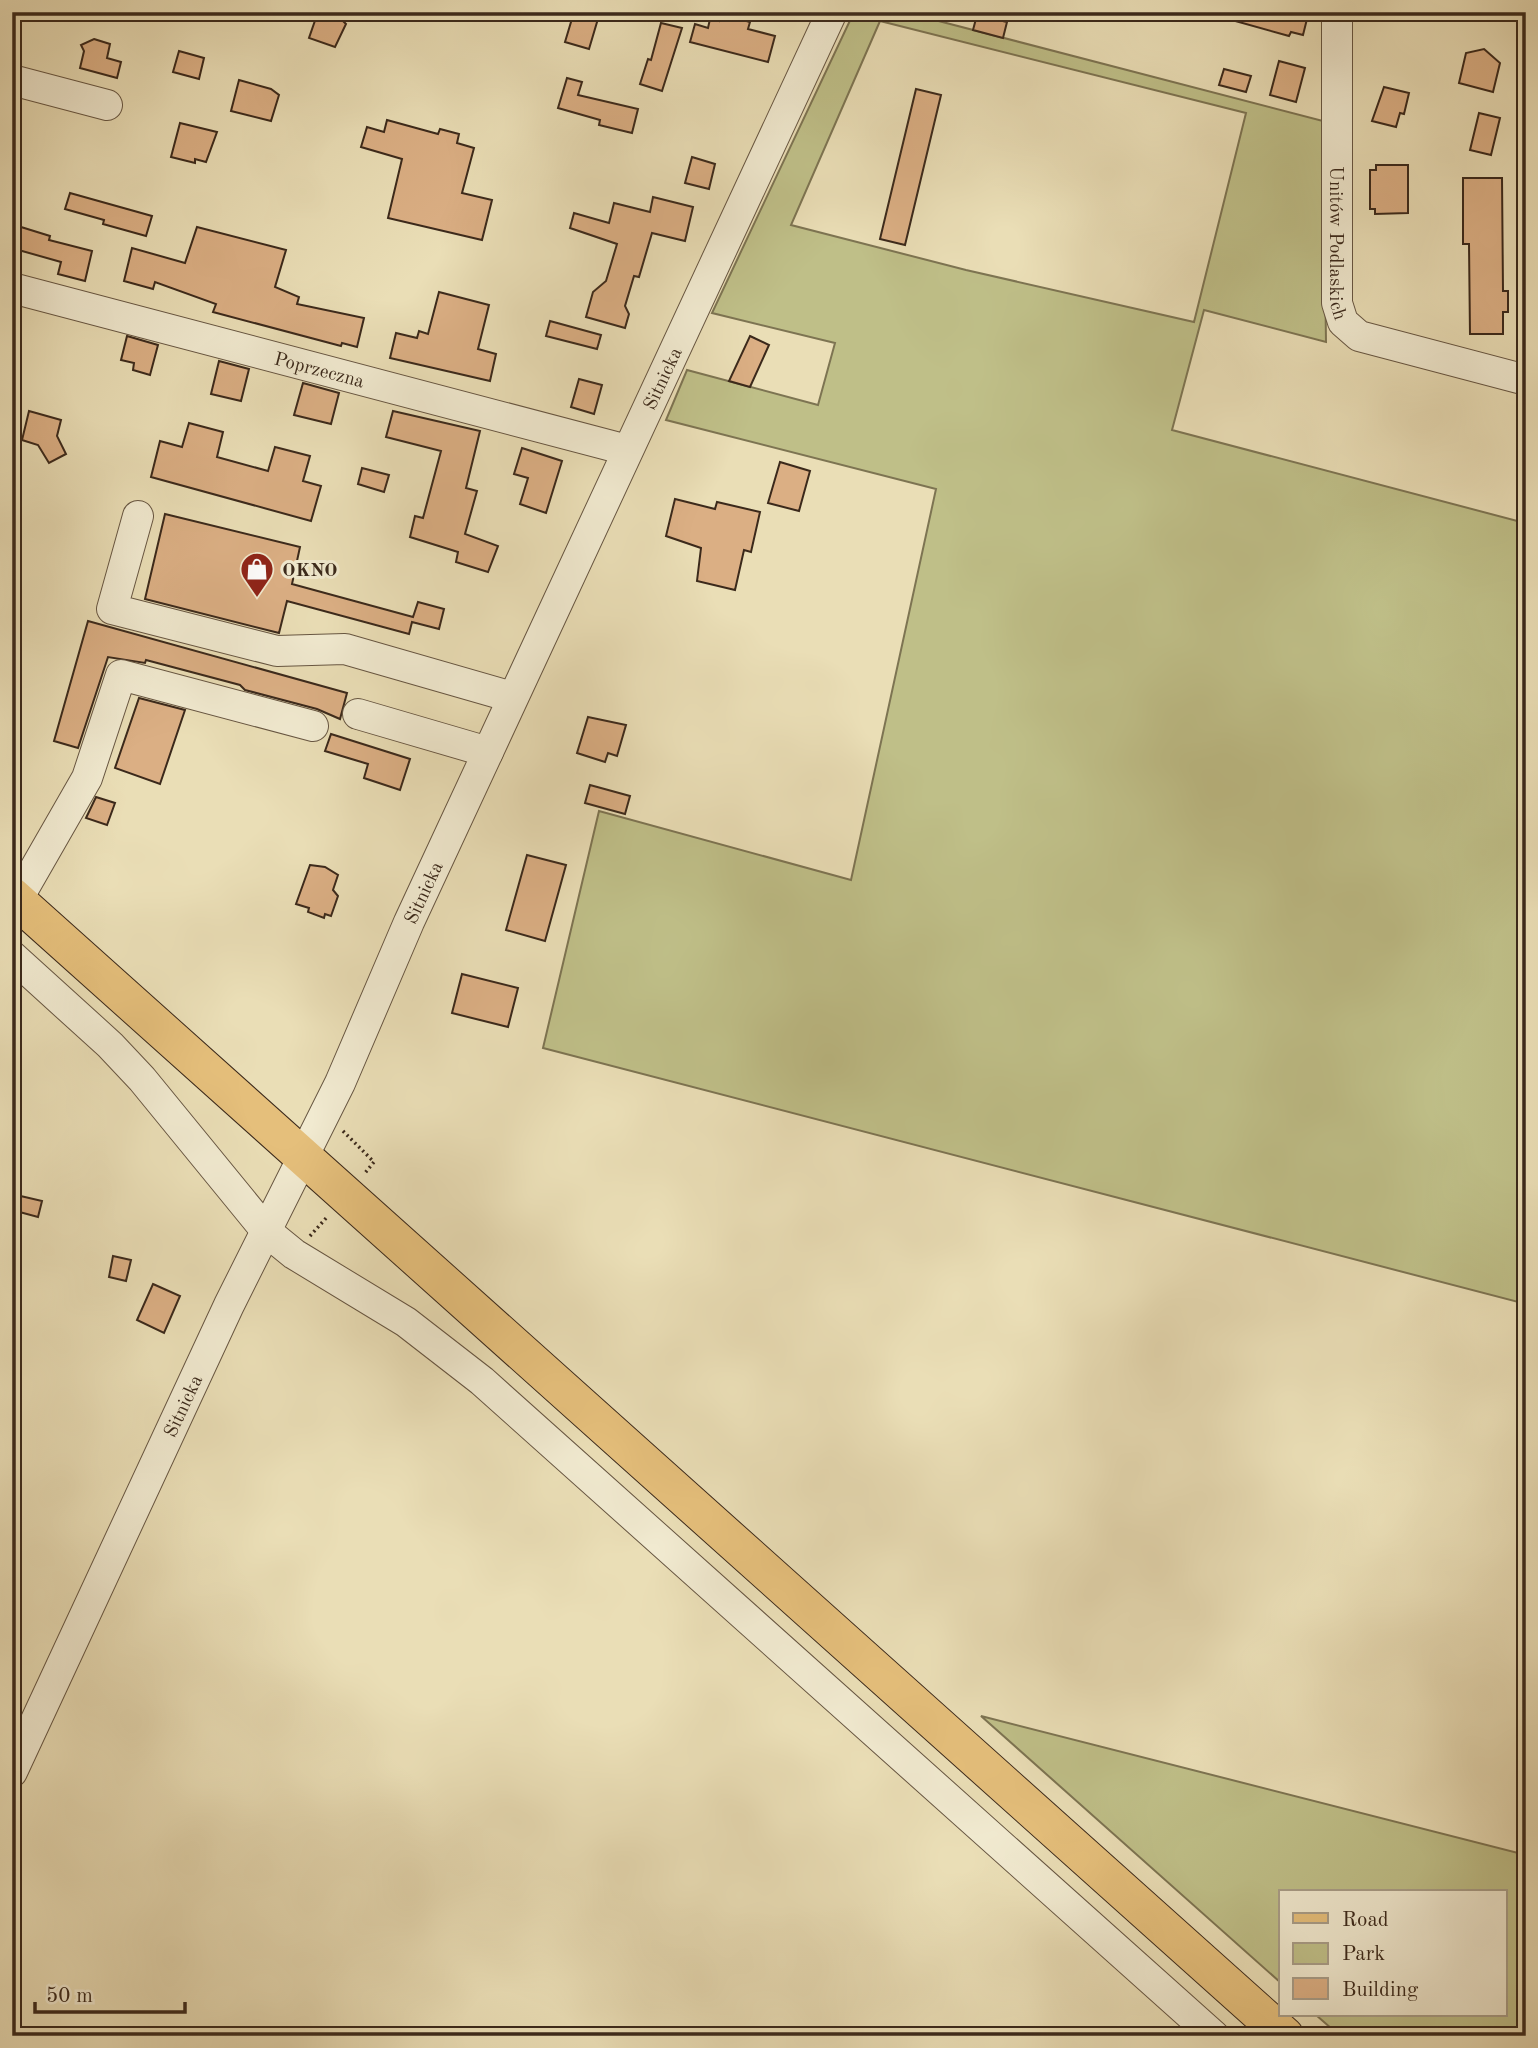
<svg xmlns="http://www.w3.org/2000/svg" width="1538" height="2048" font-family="'Old Standard TT',serif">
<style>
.green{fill:#bfbf88;stroke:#7d7452;stroke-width:2;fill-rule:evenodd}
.building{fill:#dbaf84;stroke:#3b291b;stroke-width:2}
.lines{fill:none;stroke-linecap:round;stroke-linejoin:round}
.minor-casing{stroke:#675642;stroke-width:32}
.major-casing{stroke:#3b291b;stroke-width:39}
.path{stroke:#3b291b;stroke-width:3.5;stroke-dasharray:2 3.5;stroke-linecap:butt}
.minor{stroke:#f1ead0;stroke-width:30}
.major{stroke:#e5bf7b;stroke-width:37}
.labels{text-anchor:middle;stroke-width:6;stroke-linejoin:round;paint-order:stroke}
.street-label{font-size:19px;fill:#3b291b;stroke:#f1ead0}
.poi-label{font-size:19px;font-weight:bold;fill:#3b291b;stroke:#f1ead0;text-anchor:start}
</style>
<rect width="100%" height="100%" fill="#eadeb6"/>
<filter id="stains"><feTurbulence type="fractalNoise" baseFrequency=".00286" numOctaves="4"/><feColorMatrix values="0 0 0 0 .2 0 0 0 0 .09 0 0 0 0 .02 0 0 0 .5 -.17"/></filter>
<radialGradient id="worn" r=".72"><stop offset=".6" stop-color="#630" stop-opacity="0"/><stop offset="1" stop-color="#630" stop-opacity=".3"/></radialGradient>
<!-- green -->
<g class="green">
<path d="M 854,12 L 904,12 L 1323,121 L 1326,342 L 1204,310 L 1172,430 L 1525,523 L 1526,1304 L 543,1048 L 599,811 L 851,880 L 936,489 L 666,420 L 687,370 L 818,405 L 835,343 L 712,313 ZM 880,21 L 1246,113 L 1194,322 L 966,270 L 791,225 Z"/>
<polygon points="981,1716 1526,1855 1526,2036 1340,2036 1316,2015 1505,2015 1505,1892 1281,1892 1281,1983"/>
</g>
<!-- building -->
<g class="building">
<polygon points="318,12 340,18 346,24 335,47 309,38"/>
<polygon points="574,12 600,12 589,49 565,42"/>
<polygon points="1222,12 1298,12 1308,15 1303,35 1291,32 1289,36 1221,17"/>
<polygon points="721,14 750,22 748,29 775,36 768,62 690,42 695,24 708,28 710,19 719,21"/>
<polygon points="977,15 1007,22 1003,38 973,30"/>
<polygon points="661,23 682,28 662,91 640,84 648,59 651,60"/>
<polygon points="94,39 110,44 107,58 121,62 117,78 80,68 84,51 81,45"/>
<polygon points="1484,49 1500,63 1493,92 1459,83 1466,53"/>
<polygon points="179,51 204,58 199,79 173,72"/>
<polygon points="1279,61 1305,68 1296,102 1270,95"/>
<polygon points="1224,69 1251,76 1246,92 1219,85"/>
<polygon points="567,78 582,82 578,95 638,109 632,133 599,125 600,120 558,108"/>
<polygon points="239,80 271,89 279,95 271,121 231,111"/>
<polygon points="1384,87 1409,93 1404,114 1400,113 1396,127 1372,121"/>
<polygon points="916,89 941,95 905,245 880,239"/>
<polygon points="1479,113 1500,118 1491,155 1470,150"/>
<polygon points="387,120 438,134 440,129 459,134 457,143 474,148 462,193 492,200 482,240 388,218 402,159 361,147 367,127 384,132"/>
<polygon points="180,123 217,132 206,162 195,159 195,163 171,157"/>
<polygon points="692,157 715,164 709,189 685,183"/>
<polygon points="1376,165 1408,165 1408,213 1375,214 1375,209 1370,209 1370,170 1376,170"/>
<polygon points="1463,178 1502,178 1503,291 1508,291 1508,312 1503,312 1503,334 1470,334 1469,244 1463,244"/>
<polygon points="70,193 152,216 146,236 103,224 104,220 65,209"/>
<polygon points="653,197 693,207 685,241 652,233 639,277 634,276 625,306 629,314 625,328 586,317 593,292 606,281 617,244 570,228 574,213 609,223 614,203 650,212"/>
<polygon points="21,227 50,236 49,240 92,251 85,281 58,274 61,262 15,249"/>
<polygon points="197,227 286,250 275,287 299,297 297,304 364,318 357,347 342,343 341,346 213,312 216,304 155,282 153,289 124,281 132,248 185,263"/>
<polygon points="439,292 489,305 478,349 496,354 490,381 390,358 396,333 417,338 419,331 428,334"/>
<polygon points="550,321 601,335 597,349 546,336"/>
<polygon points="127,336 158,345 150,375 133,370 134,363 121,360"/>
<polygon points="750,336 769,345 750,387 729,381"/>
<polygon points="219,361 249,369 241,401 211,394"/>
<polygon points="579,379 602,385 594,414 571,407"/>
<polygon points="303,383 339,393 331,424 294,415"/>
<polygon points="29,411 61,420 57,436 66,454 49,463 38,445 22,440"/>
<polygon points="393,411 480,431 466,488 477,491 465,534 498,546 488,572 456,562 458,552 410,537 415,516 423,518 441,451 386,437"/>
<polygon points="189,423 223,432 217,457 268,471 275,447 310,456 303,481 321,486 311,521 151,477 160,441 182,447"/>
<polygon points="522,448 562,461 546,513 520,504 528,478 514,474"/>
<polygon points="780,462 810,471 799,511 768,503"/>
<polygon points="362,468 389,475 384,492 358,484"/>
<polygon points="675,499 715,509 717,502 760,512 751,552 744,550 735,590 697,581 701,548 666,536"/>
<polygon points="165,514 300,547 292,584 413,617 418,602 444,609 439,629 412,622 409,634 287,601 279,633 145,599"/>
<polygon points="88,621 347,693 340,719 317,709 245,690 240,685 146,660 145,663 108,657 78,748 54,741"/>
<polygon points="139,698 185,710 160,784 115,768"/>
<polygon points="588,717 626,725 617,756 608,753 605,762 577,753"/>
<polygon points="331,734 410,759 400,790 364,778 368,764 325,751"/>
<polygon points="590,785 630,796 625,814 585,803"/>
<polygon points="96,797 115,803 107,825 86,818"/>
<polygon points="527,855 566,865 545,941 506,930"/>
<polygon points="310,865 325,867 338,875 333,890 338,896 331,916 325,914 324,918 308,912 309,908 296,904"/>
<polygon points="462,974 518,988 508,1027 452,1013"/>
<polygon points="12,1194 42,1201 38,1217 12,1210"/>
<polygon points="113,1256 131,1260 126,1281 109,1277"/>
<polygon points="153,1284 180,1296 164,1333 137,1320"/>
</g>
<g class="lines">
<defs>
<g id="minor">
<path id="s1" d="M 1337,12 L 1337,303 L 1343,322 L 1359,336 L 1526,380"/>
<polyline points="12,80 107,105"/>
<path id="s2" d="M 12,288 L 627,450"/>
<polyline points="138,516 112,609 277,651 345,649 512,697"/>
<polyline points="358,714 488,752"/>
<polyline points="17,900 87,778 121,675 313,726"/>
<polyline points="12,956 110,1045 142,1079 267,1232 294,1254 406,1322 482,1381 1214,2036"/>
<path id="s3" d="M 12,1772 L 229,1305 L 340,1083 L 409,922 L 832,12"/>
</g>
<polyline id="major" points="12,896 1285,2036"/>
</defs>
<!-- minor casing -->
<use href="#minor" class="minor-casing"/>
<!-- major casing -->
<use href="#major" class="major-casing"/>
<!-- path -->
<g class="path">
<polyline points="343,1131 374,1162 365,1173"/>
<polyline points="310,1236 328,1216"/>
</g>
<!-- minor -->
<use href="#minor" class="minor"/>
<!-- major -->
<use href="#major" class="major"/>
</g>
<!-- icons -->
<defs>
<symbol id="shop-pin" viewBox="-11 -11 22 30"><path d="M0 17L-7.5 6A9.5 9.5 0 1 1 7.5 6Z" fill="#8f2418" stroke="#f1ead0"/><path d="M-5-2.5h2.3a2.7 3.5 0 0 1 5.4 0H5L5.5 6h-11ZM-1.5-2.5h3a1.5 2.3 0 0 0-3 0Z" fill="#fff"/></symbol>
</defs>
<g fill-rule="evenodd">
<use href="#shop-pin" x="238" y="550" width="38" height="52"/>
</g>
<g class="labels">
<!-- street labels -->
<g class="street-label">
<text dy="7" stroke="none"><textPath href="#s1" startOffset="231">Unitów Podlaskich</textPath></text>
<text dy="7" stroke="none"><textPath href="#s2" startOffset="318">Poprzeczna</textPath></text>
<text dy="7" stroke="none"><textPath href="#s3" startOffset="1538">Sitnicka</textPath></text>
<text dy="7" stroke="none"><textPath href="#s3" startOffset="971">Sitnicka</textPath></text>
<text dy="7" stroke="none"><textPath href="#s3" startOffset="404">Sitnicka</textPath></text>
</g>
<!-- poi labels -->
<g class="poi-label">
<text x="282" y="576">OKNO</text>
</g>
</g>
<!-- margin -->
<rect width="1538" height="2048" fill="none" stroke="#eadeb6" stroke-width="42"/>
<rect x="14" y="14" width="1510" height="2020" fill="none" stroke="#3b291b" stroke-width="3.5"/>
<rect x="21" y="21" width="1496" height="2006" fill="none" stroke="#3b291b" stroke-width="2"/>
<!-- legend -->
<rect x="1279" y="1890" width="228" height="126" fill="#f1ead0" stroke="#a89d88" stroke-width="2"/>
<rect x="1293" y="1913" width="35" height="10" fill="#e5bf7b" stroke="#a89d88" stroke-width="2"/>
<text x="1342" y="1926" font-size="21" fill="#3b291b">Road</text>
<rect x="1293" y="1943" width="35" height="21" fill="#bfbf88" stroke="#a89d88" stroke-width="2"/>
<text x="1342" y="1960" font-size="21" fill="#3b291b">Park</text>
<rect x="1293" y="1978" width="35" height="21" fill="#dbaf84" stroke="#a89d88" stroke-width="2"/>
<text x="1342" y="1996" font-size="21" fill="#3b291b">Building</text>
<!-- scale -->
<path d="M35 2002v10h150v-10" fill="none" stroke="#3b291b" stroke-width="3.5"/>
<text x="46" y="2002" font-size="21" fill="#3b291b" stroke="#f1ead0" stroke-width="5" paint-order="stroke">50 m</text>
<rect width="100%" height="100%" filter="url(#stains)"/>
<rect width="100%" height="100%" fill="url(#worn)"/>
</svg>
